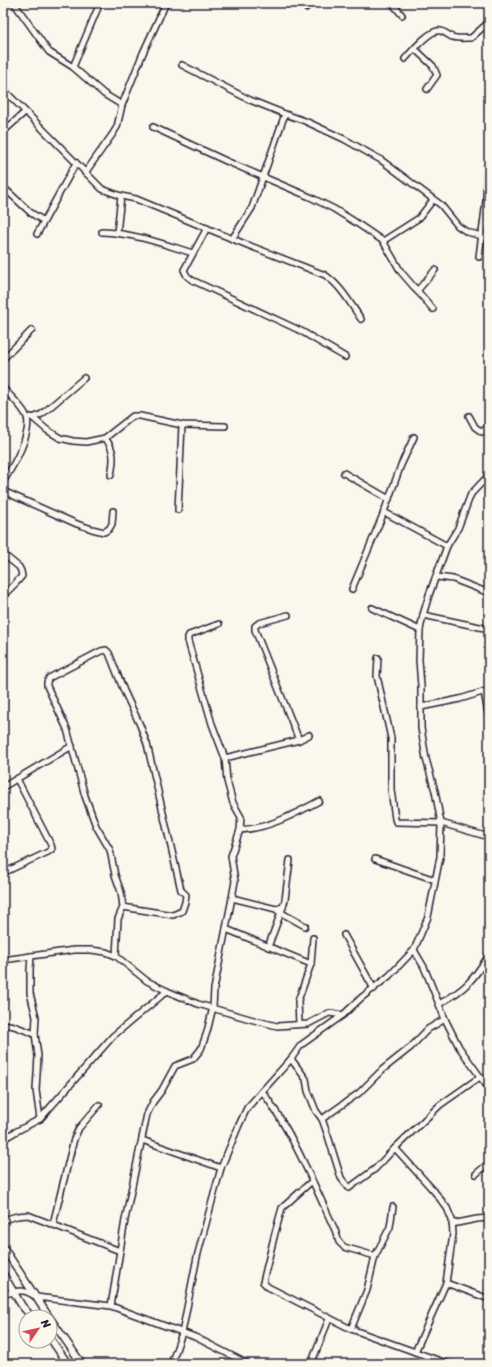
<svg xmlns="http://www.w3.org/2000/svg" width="492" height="1367" font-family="Sriracha,sans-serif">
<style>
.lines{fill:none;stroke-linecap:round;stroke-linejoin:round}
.minor-casing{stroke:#22223b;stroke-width:8}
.tertiary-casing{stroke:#22223b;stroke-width:9}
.minor{stroke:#fbf7ec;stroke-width:5}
.tertiary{stroke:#fbf7ec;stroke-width:6}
</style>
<rect width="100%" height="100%" fill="#fbf7ec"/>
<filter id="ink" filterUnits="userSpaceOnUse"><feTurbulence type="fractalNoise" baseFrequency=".025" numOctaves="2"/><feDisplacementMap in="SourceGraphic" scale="8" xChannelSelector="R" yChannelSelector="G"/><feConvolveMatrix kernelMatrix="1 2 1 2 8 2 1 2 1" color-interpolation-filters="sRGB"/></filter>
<g filter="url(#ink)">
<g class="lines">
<defs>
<g id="minor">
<polyline points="14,3 49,52 73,67 104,94 122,105"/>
<polyline points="302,3 306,8"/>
<polyline points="392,3 402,15"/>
<polyline points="415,49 433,66 437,75 427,89"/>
<path d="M 405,59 C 412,51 431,28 441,31 C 445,32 448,35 452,37 C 458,39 465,38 471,38 L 489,22"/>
<polyline points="182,65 250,100 285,114 305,121 344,139 381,160 441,205 458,226 467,232 489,238"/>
<polyline points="73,67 100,3"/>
<path d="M 3,89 L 102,189 L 121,196 L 136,199 L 245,244 L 325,275 C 341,286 350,303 361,319"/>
<polyline points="153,127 226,161 310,197 334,209 355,222 383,241 401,272 433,309"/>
<polyline points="3,132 25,112"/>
<polyline points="85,173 112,135 117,127 122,105 143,53 166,3"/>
<polyline points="3,187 31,213 44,221"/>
<polyline points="207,228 184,270 187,276 192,280 301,331 345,357"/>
<path d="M 102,232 C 133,233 163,244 193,253"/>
<polyline points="117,233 121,196"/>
<polyline points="37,234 76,163"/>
<polyline points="232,239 252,208 285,114"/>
<polyline points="383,241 419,218 433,200"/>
<polyline points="479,257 486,201 487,167"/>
<polyline points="417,291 435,270"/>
<polyline points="3,359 32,330"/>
<path d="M 3,388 C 10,396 21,405 26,415 C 34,431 12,468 3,482"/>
<polyline points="469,416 475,427 482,432 488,427 489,428"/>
<polyline points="31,417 33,418 42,414 84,378"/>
<polyline points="33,418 47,430 60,438 73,441 86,442 105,438 133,416 140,416 182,425 225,426"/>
<path d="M 105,438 C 115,450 114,460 111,475"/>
<polyline points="344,473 389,499"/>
<polyline points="3,491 77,524 92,529 104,532 109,529 112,524 113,511"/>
<polyline points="178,510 182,425"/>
<polyline points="384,512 447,546"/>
<polyline points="3,554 19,567 21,571 22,576 14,585 3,596"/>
<polyline points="437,577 453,579 489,593"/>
<polyline points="352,589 384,512 401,465 414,437"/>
<polyline points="372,608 420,630"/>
<polyline points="288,615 259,623 255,626 255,630 299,740"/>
<polyline points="423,615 489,629"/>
<polyline points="378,658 377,676 391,738 391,789 395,819 396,822 441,823 489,837"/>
<polyline points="484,692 489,719"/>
<polyline points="421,707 460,699 489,690"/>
<polyline points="225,758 299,740 309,735"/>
<polyline points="3,787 72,746"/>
<path d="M 240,830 C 269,828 293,815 319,801"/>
<polyline points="375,859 435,880"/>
<polyline points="3,873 48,852 52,849 51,845 17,779"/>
<polyline points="232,898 276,909 283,907 285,900 290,860"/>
<polyline points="278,911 305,926"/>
<polyline points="226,929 311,964"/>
<polyline points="344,935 374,989"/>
<polyline points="268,947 283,907"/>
<polyline points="414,950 424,967 445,1019 459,1047 489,1089"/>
<polyline points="31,956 30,970 30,993 36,1017 35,1034 38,1056 36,1090 40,1119"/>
<polyline points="116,956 118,919 123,907 121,892 115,875 110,850 96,826 85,796 67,729 47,686 47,682 49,678 101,651 106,650 109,653 124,691 140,725 147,744 181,890 186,895 185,902 182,911 173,915 123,907"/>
<polyline points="3,960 74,950 91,950 106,952 116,956 147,981 167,991 198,1004 250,1019 277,1026 308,1024 329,1013 343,1015 361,998 389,976 414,950 428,917 440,857 441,823 435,791 426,759 421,728 421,686 419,660 420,630 423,615 429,595 447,546 458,528 471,494 489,475"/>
<path d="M 439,1004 C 466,989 473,980 489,955"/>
<polyline points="3,1024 14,1026 35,1034"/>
<polyline points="299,1024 298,1001 311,964 313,938"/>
<polyline points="291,1059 306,1079 308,1091 316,1111 322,1119 328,1136 341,1178 349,1188 375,1169 395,1148 440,1105 480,1077"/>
<path d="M 262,1091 C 292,1131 314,1185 335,1230 L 339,1242 L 344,1247 L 375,1256"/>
<polyline points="322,1119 359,1093 382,1070 411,1047 428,1029 445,1019"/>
<polyline points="3,1131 5,1138"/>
<polyline points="142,1140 221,1168"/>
<polyline points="3,1142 5,1138 15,1132 40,1119 113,1036 167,991"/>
<polyline points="395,1148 434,1191 447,1208 452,1220 453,1234 446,1283 415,1352"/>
<polyline points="476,1174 489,1163"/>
<polyline points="312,1181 282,1208 275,1233 263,1282 268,1287 351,1329 449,1364"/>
<polyline points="3,1220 17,1216 28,1215 120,1251"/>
<polyline points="53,1224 74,1139 79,1128 99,1105"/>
<polyline points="452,1224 477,1219 489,1218"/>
<polyline points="446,1283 489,1299"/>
<path d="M 3,1294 C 19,1292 21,1287 36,1297 L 111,1306 L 195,1337 L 248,1364"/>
<polyline points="111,1306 125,1220 147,1114 153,1102 162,1090 175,1066 193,1059 201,1049 207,1032 213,1007 214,989 232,898 235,881 231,856 240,830 241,817 233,803 227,781 225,758 212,724 188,641 188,637 189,635 219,624"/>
<polyline points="351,1329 367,1290 375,1256 390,1227 393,1207"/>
<polyline points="171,1364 182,1333 197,1257 221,1168 239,1125 247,1108 291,1059 301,1045 343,1015"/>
<polyline points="311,1364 329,1319"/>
</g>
<g id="tertiary">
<polyline points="3,1247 49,1317"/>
<polyline points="3,1274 22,1306 32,1317"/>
<polyline points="50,1318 82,1364"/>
<polyline points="50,1338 68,1364"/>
</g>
</defs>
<!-- minor casing -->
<use href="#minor" class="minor-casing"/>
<!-- tertiary casing -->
<use href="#tertiary" class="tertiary-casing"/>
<!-- minor -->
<use href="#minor" class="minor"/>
<!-- tertiary -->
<use href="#tertiary" class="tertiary"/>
</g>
</g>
<!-- margin -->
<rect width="492" height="1367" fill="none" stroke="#fbf7ec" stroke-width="16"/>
<rect x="8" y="8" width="476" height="1351" fill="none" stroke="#22223b" stroke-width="1.5" filter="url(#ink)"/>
<!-- north arrow -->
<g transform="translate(38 1329) rotate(56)"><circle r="19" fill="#fbf7ec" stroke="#a4a2a5"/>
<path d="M0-3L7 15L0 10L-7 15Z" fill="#d1495b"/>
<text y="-6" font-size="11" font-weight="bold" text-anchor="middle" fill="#22223b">N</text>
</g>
</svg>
